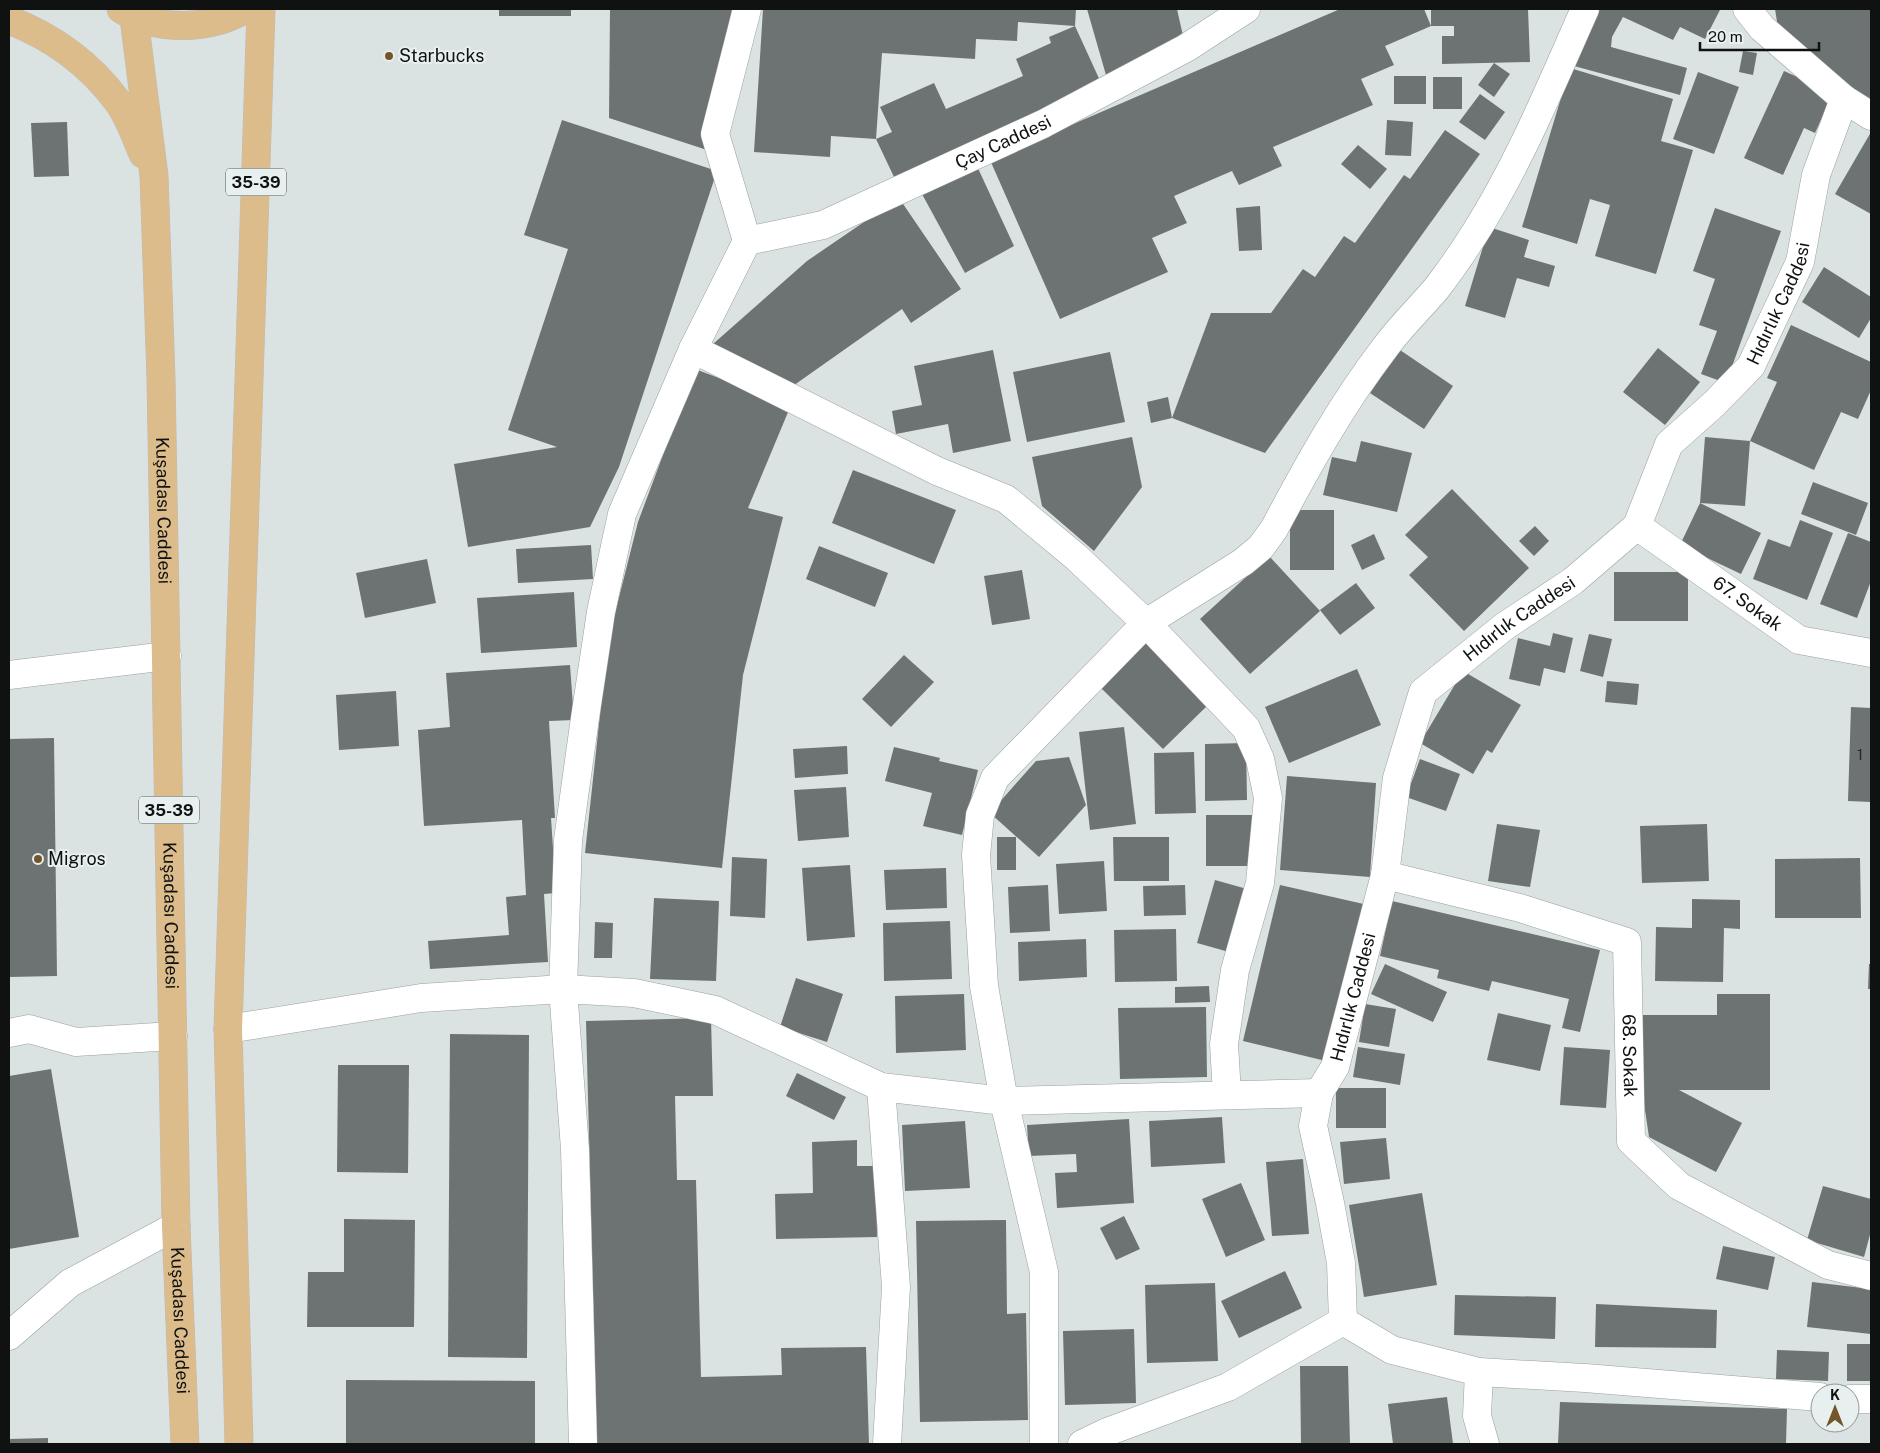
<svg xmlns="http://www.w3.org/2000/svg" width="1880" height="1453" font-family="'Public Sans',sans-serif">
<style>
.building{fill:#6d7373}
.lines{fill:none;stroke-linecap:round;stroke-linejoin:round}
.minor-casing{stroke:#9aa0a0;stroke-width:29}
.primary-casing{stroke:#bcbdbc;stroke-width:29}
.minor{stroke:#fff;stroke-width:28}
.primary{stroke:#ddbc8c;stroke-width:28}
.poi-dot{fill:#74552a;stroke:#e8efef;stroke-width:2}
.labels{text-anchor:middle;stroke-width:4;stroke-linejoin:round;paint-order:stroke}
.number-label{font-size:15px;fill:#262a2a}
.shield{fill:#e8efef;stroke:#505454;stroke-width:1}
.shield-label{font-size:16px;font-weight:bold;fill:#0f1211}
.poi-label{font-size:18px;fill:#0f1211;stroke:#e8efef;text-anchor:start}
.street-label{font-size:18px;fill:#0f1211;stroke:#e8efef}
</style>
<rect width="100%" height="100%" fill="#dbe2e2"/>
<!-- building -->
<g class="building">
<rect x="499" y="9" width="72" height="7"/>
<polygon points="610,9 732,9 704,149 609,118"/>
<polygon points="763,9 1076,9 1075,26 1018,22 1017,41 976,39 975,59 882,53 876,139 892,132 880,107 934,83 946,109 1023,76 1016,59 1051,43 1049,37 1075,26 1102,85 894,177 876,139 831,136 830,157 754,152"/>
<polygon points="1087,9 1177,9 1185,45 1108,82"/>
<polygon points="1340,9 1424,9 1431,26 1431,9 1528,9 1530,62 1442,64 1442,36 1454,36 1454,26 1431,26 1385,46 1394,65 1361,79 1373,105 1273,147 1282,166 1239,185 1232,171 1174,196 1187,223 1152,238 1168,272 1060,319 990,160"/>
<polygon points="1590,9 1718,9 1720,10 1705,39 1680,27 1673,40 1623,17 1612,37 1611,47 1687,68 1680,95 1574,66"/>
<polygon points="1775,9 1871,9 1871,105 1778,28"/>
<polygon points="1743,51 1757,53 1753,75 1739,72"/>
<polygon points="1494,63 1510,74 1494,97 1478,85"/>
<polygon points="1570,68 1673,99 1661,141 1693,150 1656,274 1595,256 1610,205 1590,199 1577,244 1522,227"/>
<polygon points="1784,71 1833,93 1815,133 1804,128 1783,175 1744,158"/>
<polygon points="1698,72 1739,87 1714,154 1673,139"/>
<rect x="1394" y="76" width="32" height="28"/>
<rect x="1433" y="77" width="29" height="32"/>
<polygon points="1480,94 1505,112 1485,140 1459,122"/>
<polygon points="562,120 717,171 619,467 590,527 468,547 454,464 557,447 508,430 568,249 524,235"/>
<polygon points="1387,120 1413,122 1411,156 1385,155"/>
<polygon points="67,122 69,176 34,177 31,123"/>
<polygon points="1445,130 1480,154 1265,453 1172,418 1151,423 1147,402 1168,397 1172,418 1211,313 1271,313 1303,269 1315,277 1344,236 1355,243 1404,175 1410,179"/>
<polygon points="1871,132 1871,214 1835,194"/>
<polygon points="1358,145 1387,169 1370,189 1341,164"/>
<polygon points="976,164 1014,246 965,273 922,194"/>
<polygon points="899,198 961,289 911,323 902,309 790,388 713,344 807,261"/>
<polygon points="1260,206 1262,250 1239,251 1236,208"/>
<polygon points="1715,208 1781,231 1726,383 1701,374 1717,331 1699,325 1715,279 1693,271"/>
<polygon points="1489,227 1529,240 1524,257 1555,266 1549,287 1517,278 1505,318 1465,306"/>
<polygon points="1824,267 1871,297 1871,318 1859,338 1802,302"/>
<polygon points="1791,325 1871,362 1871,390 1858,419 1841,412 1814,470 1750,441 1777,382 1767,378"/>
<polygon points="1658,348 1700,382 1665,425 1623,392"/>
<polygon points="993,350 1011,441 953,453 948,424 896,434 892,411 922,405 914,366"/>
<polygon points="1400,350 1453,386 1424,429 1370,393"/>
<polygon points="1110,352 1125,422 1027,442 1013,372"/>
<polygon points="695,369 791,405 748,508 783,517 743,675 722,868 585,853 608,641 638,522"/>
<polygon points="1132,437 1142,487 1094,551 1042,506 1032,457"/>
<polygon points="1705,437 1750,441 1745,506 1700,503 1761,533 1741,574 1680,545 1700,503"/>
<polygon points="1361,441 1412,453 1397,512 1323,495 1332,457 1356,462"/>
<polygon points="853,470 956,510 934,564 832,523"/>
<polygon points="1813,482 1868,503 1856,535 1801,514"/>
<polygon points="1452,489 1529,568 1464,631 1409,575 1428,557 1405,535"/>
<rect x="1290" y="510" width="44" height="60"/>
<polygon points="1800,520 1833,533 1807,600 1753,579 1768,539 1790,547"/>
<polygon points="1535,526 1549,541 1534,556 1519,541"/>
<polygon points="1848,533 1871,542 1871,581 1857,618 1820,604"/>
<polygon points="1374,534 1385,559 1362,570 1351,545"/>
<polygon points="591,545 593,579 518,583 516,549"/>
<polygon points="819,546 888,573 875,607 806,579"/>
<polygon points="1269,556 1320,611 1250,674 1200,619"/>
<polygon points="427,559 436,603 365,618 356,573"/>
<polygon points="1022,570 1030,619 992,625 984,576"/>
<rect x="1614" y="572" width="74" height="49"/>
<polygon points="1356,583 1375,608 1340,635 1320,610"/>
<polygon points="574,592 577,647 481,653 477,598"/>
<polygon points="1553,633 1573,638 1565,673 1544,668 1540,686 1509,679 1518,638 1550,646"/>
<polygon points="1589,634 1612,639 1603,677 1580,671"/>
<polygon points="1146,643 1208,705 1163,749 1101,688"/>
<polygon points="904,655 934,682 891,727 862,699"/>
<polygon points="570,665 574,720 549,721 555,818 551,818 556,893 544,894 548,962 430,969 428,941 509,935 506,897 526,895 522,820 424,826 418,730 450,727 446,673"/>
<polygon points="1357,669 1381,725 1289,763 1265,707"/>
<polygon points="1463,671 1521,705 1492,753 1487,750 1473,774 1420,743"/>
<polygon points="1607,681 1639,684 1637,705 1605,702"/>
<polygon points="396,691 399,746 339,750 336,695"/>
<polygon points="1851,707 1871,708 1871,802 1848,801"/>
<polygon points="1124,727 1136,824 1090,830 1079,732"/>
<polygon points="54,738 57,976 9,977 9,739"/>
<polygon points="1246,743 1247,800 1205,801 1205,744"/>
<polygon points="847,746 848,774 795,778 793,749"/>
<polygon points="894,747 940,758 939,761 978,770 962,835 923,826 932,793 885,781"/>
<polygon points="1194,752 1196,813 1155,814 1154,753"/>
<polygon points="1069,757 1086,805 1039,857 990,813 1036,761"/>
<polygon points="1420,759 1460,774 1446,811 1406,797"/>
<polygon points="1287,776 1376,783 1370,877 1280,870"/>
<polygon points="846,787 849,837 798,841 794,790"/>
<rect x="1206" y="815" width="49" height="51"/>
<polygon points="1497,824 1540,830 1530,887 1488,881"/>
<polygon points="1707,824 1709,881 1642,883 1640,826"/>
<rect x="997" y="837" width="19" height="33"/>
<polygon points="1113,837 1169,837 1169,881 1114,881"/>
<polygon points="732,857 767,859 765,918 730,916"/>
<polygon points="1860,858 1861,918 1775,918 1775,859"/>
<polygon points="1104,861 1107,911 1059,914 1056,864"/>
<polygon points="850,865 855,937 807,941 802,868"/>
<polygon points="946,868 947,908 886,910 884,870"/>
<polygon points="1215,880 1247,889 1229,952 1197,943"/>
<polygon points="1048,885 1050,931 1010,933 1008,887"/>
<polygon points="1185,885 1186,915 1144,916 1143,886"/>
<polygon points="1280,885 1368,905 1330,1062 1243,1041"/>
<polygon points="654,898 719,901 716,981 650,979"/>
<polygon points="1692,899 1740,900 1740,929 1724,928 1723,982 1655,981 1656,927 1692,928"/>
<polygon points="1392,901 1600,950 1580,1032 1562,1028 1569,999 1492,981 1489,991 1437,978 1439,970 1380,956"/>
<polygon points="950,921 952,979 884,981 883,923"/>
<polygon points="595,922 613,923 612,958 594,958"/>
<polygon points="1176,929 1177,981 1115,982 1114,930"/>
<polygon points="1086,939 1087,977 1019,981 1018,942"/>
<polygon points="1385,964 1447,992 1433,1022 1371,994"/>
<polygon points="1869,964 1871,964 1871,989 1868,989"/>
<polygon points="796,978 843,994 827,1042 780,1027"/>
<polygon points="1209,986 1210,1002 1175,1003 1175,987"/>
<polygon points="964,994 966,1050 896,1053 895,996"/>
<polygon points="1717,994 1770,994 1770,1090 1679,1090 1742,1123 1716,1172 1649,1137 1642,1090 1642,1015 1717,1015"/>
<polygon points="1365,1004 1396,1009 1389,1047 1359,1042"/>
<polygon points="1206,1007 1207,1077 1120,1079 1118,1008"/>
<polygon points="1498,1013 1551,1025 1540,1071 1487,1060"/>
<polygon points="711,1018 713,1096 675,1096 677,1180 696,1180 701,1377 782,1375 781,1348 866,1347 869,1444 597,1444 586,1021"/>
<polygon points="450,1034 529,1035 527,1358 448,1357"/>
<polygon points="1358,1047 1405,1054 1400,1085 1353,1077"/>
<polygon points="1564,1047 1610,1050 1606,1108 1560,1105"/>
<polygon points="338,1065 409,1065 408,1173 337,1172"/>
<polygon points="51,1069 79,1237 9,1249 9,1076"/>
<polygon points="797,1073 846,1097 834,1120 786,1096"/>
<rect x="1336" y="1088" width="50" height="40"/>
<polygon points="1222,1117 1225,1163 1151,1167 1149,1121"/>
<polygon points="1129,1119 1134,1203 1057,1208 1055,1173 1077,1172 1076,1154 1029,1156 1027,1125"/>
<polygon points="965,1121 970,1188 905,1191 902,1125"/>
<polygon points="1386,1138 1390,1179 1344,1184 1340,1142"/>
<polygon points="857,1140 857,1166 876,1166 877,1237 776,1239 775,1194 813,1193 812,1142"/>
<polygon points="1303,1159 1309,1234 1272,1236 1266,1162"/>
<polygon points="1241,1183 1265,1240 1226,1257 1202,1199"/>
<polygon points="1823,1186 1871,1199 1871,1231 1864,1257 1807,1240"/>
<polygon points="1422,1193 1437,1285 1364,1297 1349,1205"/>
<polygon points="1124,1216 1140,1249 1116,1260 1100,1228"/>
<polygon points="344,1219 415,1220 414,1327 307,1327 308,1272 344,1272"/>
<polygon points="1006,1220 1007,1314 1026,1313 1028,1420 920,1422 916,1221"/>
<polygon points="1723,1246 1775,1257 1768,1290 1716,1279"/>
<polygon points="1285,1271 1302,1308 1239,1338 1221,1301"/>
<polygon points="1812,1282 1871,1289 1871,1334 1807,1327"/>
<polygon points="1215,1283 1218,1361 1147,1363 1145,1285"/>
<polygon points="1455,1295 1556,1297 1555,1339 1454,1335"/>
<polygon points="1596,1304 1717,1310 1716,1348 1595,1347"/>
<polygon points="1134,1329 1136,1403 1065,1405 1063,1331"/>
<rect x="1847" y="1344" width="24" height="37"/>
<polygon points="1777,1350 1829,1352 1828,1381 1776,1379"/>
<polygon points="1300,1366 1348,1366 1350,1444 1301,1444"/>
<polygon points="346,1380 535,1381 535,1444 346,1444"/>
<polygon points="1447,1397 1453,1444 1393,1444 1388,1404"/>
<polygon points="1560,1402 1787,1409 1786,1444 1558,1444"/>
<polygon points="48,1438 48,1444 9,1444 9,1439"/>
</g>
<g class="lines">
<defs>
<g id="minor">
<polyline points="1844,99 1871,116"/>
<path id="s1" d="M 747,241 L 823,225 L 1043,124 L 1186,48 L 1246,9"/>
<polyline points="693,349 937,471 1006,499 1076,557 1146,623 1246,728 1260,759 1268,798 1260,883 1235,970 1224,1044 1227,1094"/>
<path id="s2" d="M 1637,526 L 1799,640 L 1871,653"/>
<polyline points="9,675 167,656"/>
<path id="s3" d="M 1385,875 L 1520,908 L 1627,942 L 1631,1141 L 1679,1186 L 1828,1265 L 1871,1276"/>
<polyline points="228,1029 421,998 563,989 634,993 715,1010 881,1087 1004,1101 1319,1093"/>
<polyline points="9,1033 29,1029 76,1042 173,1036"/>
<polyline points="881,1087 896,1287 887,1444"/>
<path id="s4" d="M 1343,1321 L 1341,1263 L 1330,1203 L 1313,1126 L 1319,1093 L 1335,1067 L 1385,875 L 1397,778 L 1423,692 L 1505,626 L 1573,581 L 1637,526 L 1669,444 L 1714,404 L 1751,366 L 1800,262 L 1816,175 L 1844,99 L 1762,28 L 1747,9"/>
<polyline points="1343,1321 1392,1350 1479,1372 1585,1378 1820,1397"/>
<polyline points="9,1336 70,1283 176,1226"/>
<polyline points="1479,1372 1477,1416 1485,1444"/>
<polyline points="1850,1399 1871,1399"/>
<polyline points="583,1444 575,1149 563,989 568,840 585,718 601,612 622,514 693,349 747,241 715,134 747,9"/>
<path d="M 1044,1444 L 1044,1272 L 1004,1101 L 984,986 L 976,855 L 980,815 L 995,778 L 1146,623 L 1243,562 L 1261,547 L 1274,529 C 1307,467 1341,405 1384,349 C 1400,327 1419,309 1436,289 C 1450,271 1463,252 1475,233 C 1520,162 1551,85 1585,9"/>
<polyline points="1082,1444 1107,1432 1228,1387 1343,1321"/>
</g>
<g id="primary">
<path d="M 121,9 C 155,31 210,31 245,9"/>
<path id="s5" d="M 134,18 L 154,176 L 161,378 L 176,1226 L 185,1444"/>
<path d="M 9,20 C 53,37 90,64 118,102 C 129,117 136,138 143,154"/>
<polyline points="239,1444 228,1029 261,9"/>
</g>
</defs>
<!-- minor casing -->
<use href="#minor" class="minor-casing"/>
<!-- primary casing -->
<use href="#primary" class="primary-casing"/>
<!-- minor -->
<use href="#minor" class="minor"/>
<!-- primary -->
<use href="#primary" class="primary"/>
</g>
<!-- markers -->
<g class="poi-dot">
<circle cx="389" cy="56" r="5"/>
<circle cx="38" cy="859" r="5"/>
</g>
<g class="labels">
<!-- number labels -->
<g class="number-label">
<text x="1860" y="760">1</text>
</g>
<!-- shield labels -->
<g class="shield">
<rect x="226" y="168.5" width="60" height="27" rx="4"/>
<rect x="139" y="796.5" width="60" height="27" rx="4"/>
</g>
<g class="shield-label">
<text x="256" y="188">35-39</text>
<text x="169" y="816">35-39</text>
</g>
<!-- poi labels -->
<g class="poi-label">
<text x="399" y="62">Starbucks</text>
<text x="48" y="865">Migros</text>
</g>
<!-- street labels -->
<g class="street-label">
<text dy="6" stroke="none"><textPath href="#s1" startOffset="276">Çay Caddesi</textPath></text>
<text dy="6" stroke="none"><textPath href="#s4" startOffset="1189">Hıdırlık Caddesi</textPath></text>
<text dy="6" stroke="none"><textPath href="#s5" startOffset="494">Kuşadası Caddesi</textPath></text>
<text dy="6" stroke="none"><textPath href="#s2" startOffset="135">67. Sokak</textPath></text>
<text dy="6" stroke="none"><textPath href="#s4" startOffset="769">Hıdırlık Caddesi</textPath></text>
<text dy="6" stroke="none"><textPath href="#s5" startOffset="899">Kuşadası Caddesi</textPath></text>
<text dy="6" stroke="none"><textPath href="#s4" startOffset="334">Hıdırlık Caddesi</textPath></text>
<text dy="6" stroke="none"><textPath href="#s3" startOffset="365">68. Sokak</textPath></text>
<text dy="6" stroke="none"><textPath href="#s5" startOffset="1304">Kuşadası Caddesi</textPath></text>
</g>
</g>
<!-- border -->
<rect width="1880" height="1453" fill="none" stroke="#0f1211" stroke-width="20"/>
<!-- north arrow -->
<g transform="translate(1835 1408)"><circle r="24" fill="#e8efef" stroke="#919796"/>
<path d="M0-4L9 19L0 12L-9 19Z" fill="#74552a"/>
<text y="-8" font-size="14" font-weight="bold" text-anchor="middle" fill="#0f1211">K</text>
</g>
<!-- scale -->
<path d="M1700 42v8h119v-8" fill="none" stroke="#0f1211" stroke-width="2.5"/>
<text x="1708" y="42" font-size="15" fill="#0f1211" stroke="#e8efef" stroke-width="4" paint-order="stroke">20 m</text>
</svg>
